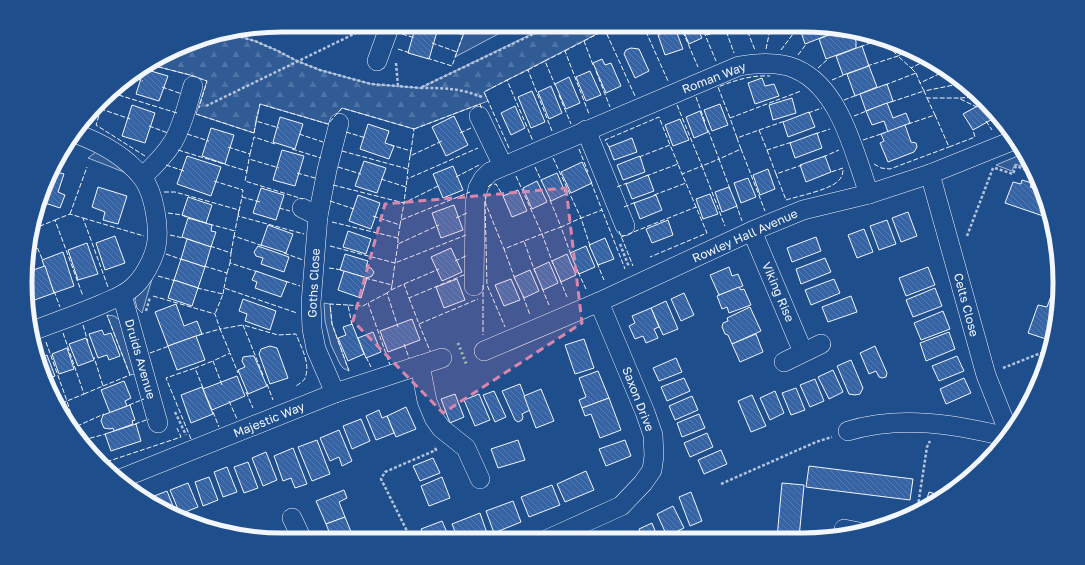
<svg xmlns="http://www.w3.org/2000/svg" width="1085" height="565" font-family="'Golos Text',sans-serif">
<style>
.built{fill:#305b95;stroke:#a8bbd7}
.forest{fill:url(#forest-firs);stroke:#a8bbd7}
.building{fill:url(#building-back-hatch);stroke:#f2f6ff}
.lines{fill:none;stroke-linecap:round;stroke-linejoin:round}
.minor-casing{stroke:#f2f6ff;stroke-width:20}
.path{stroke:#b3c4dc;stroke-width:2.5;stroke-dasharray:3 2;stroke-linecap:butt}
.minor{stroke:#1f4e8c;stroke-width:19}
.hedge{stroke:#97c8a6;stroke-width:3;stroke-dasharray:2 3;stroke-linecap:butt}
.fence{stroke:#f2f6ff;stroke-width:1;stroke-dasharray:5 2;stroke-linecap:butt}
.marked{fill:#da87ad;fill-opacity:0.2;stroke:#da87ad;stroke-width:3;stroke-dasharray:8 5;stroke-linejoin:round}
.labels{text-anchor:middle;stroke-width:3;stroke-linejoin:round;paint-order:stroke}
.street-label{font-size:12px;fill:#f2f6ff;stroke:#1f4e8c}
.rim{fill:none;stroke:#f2f6ff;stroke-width:5}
</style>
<defs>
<pattern id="forest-firs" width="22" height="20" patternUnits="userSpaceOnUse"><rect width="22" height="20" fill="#305b95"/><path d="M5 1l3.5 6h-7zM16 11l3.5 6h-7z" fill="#4e73a5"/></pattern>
<pattern id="building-back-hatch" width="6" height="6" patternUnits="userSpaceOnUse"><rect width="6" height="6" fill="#3563a3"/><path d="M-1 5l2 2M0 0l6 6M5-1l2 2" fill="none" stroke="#537ab1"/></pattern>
</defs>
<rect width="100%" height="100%" fill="#1f4e8c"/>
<!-- built -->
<g class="built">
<polygon points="467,25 515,25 455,57"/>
<polygon points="96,152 100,152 129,174 88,158"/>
<polygon points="1020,155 1028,168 1015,164 1012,171 996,165"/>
<polygon points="152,279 142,313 137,308 135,300 137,291"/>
<polygon points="324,303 330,304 332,324 349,371 343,368 340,364 331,345 325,321"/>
<polygon points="107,315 114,316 120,320 136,374 130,375"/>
</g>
<!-- forest -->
<polygon class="forest" points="550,25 614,25 484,92 488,101 414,129 342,108 328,124 260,104 254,133 196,114 207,81 190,75 151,65 200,39 231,34 255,41 278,51 297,61 320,70 371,84 420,88"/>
<!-- building -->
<g class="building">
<polygon points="416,25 439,25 429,59 408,53"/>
<polygon points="681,25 696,25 702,38 689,44"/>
<polygon points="703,25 719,25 721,30 707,35"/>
<polygon points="786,26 800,26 788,30"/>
<polygon points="799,26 819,26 825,27 828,35 805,44"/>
<polygon points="675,28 683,49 665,55 658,35"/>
<polygon points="836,32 838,37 844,35 852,35 856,41 856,48 826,59 819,39"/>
<polygon points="862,46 869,66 843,75 836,56"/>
<polygon points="631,48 639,49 649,71 635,78 624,54 626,50"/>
<polygon points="602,59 605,65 611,63 621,86 606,93 593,63"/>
<polygon points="869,66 877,87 855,96 847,74"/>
<polygon points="144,69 168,76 159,101 136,94"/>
<polygon points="590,71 601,95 586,101 576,77"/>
<polygon points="569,77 580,103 566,109 555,84"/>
<polygon points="762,78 765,86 774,84 779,96 755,104 748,83"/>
<polygon points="887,84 893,101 866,111 860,94"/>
<polygon points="551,86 562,113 549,119 538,92"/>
<polygon points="532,91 545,122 531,128 518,97"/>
<polygon points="792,98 796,113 773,120 769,105"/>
<polygon points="887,103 893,118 906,113 910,123 888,132 884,121 872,125 866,111"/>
<polygon points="983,103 996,113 998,116 973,130 963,114"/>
<polygon points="720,104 728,125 712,131 704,110"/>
<polygon points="132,105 155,113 145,143 122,136"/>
<polygon points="515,106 525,128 511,135 501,113"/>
<polygon points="700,111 708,132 694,138 686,117"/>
<polygon points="809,112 815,127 788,137 783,122"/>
<polygon points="454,116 468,145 446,156 432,127"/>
<polygon points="280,117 303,124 295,149 273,142"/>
<polygon points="680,119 689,140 673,146 665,125"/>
<polygon points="368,124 389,131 385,143 394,146 389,159 360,149"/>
<polygon points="905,125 911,142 916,143 917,147 914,152 888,162 880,143 884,141 881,134"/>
<polygon points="211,128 234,135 225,164 202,156"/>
<polygon points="817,133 822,148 795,158 790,143"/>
<polygon points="632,138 637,152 614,160 609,147"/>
<polygon points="282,150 304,156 295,186 273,180"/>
<polygon points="187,156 221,167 211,196 177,184"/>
<polygon points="640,156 645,172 623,180 617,165"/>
<polygon points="825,156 831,172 806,182 800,165"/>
<polygon points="364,161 386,168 377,193 355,186"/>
<polygon points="582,162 592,183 571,193 561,172"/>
<polygon points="453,166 463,190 443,198 433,174"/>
<polygon points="768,169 775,189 760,195 753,175"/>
<polygon points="54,171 64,174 58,192 65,195 60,208 42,202 44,193"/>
<polygon points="557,173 566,194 551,201 541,180"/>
<polygon points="648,175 654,191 632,199 626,184"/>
<polygon points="748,178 756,197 741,203 734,183"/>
<polygon points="1022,180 1032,183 1030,187 1036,189 1038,186 1046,200 1049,218 1005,203 1013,182 1021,184"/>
<polygon points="537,181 547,202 532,209 523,188"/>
<polygon points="98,187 127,196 118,224 103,220 105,212 92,207"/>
<polygon points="729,187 737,206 722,212 715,192"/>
<polygon points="261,188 284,195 276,220 253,213"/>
<polygon points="518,190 527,211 512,217 503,196"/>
<polygon points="710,194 718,214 703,219 696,199"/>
<polygon points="358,195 380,203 371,229 349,221"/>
<polygon points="656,195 662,210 640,219 634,203"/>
<polygon points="188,197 212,205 206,223 182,215"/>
<polygon points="454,205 463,230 441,238 432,213"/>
<polygon points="908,212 917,236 901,242 892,218"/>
<polygon points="188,218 212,225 211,231 216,232 211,247 182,237"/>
<polygon points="668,220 673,235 652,243 646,229"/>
<polygon points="887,220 896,244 879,250 870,226"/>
<polygon points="268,225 293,234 286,253 261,245"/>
<polygon points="864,229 873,252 857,258 848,235"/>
<polygon points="348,231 371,239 366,254 343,247"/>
<polygon points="115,236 125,263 105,270 96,243"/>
<polygon points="816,237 821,251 792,262 787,248"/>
<polygon points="605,238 614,259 598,265 589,245"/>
<polygon points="187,239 211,247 205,267 181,259"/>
<polygon points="87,243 98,274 78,280 68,250"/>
<polygon points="258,246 289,257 284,272 261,264 263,258 256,256 254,252"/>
<polygon points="586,246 595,267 579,274 570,253"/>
<polygon points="451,248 462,272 442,281 431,257"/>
<polygon points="63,252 74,286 54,293 42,260"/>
<polygon points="345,254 368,261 366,267 371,268 374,272 372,276 367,278 340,270"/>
<polygon points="567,254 576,275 561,282 552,261"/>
<polygon points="825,258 831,272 801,284 796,269"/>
<polygon points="181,259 205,267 198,288 174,280"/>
<polygon points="549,262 558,283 543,290 534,269"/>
<polygon points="45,266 54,293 29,302 30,271"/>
<polygon points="729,267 732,276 738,274 743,286 719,295 710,275"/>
<polygon points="928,267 935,285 906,296 899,278"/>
<polygon points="530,270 539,291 524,298 514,277"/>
<polygon points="256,271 287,282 281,297 255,288 257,282 252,280"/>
<polygon points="344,271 367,278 361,298 338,290"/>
<polygon points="457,279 465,300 444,308 436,287"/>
<polygon points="511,279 520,300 504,306 495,285"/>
<polygon points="834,279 840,293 811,305 805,290"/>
<polygon points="174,280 198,288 192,306 168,298"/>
<polygon points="1057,280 1059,300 1049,340 1028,333 1038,305 1047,307"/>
<polygon points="739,287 741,290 744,289 751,305 729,313 727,307 722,309 717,296"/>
<polygon points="935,288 942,306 913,317 906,300"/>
<polygon points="684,293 694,315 681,321 671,299"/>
<polygon points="851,296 857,312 828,322 822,307"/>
<polygon points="243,299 276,311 270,330 245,321 247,314 239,311"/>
<polygon points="666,301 678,329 663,335 651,308"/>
<polygon points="176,304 184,326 197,321 202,334 168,346 155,312"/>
<polygon points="750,307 761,331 732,344 728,335 725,334 722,327 723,323 728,321 727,318"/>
<polygon points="651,308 659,327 654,329 658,338 646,343 643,336 635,339 629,326 635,323 632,316"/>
<polygon points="943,311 950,329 921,340 914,323"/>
<polygon points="412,319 420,340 388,352 380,331"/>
<polygon points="352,324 364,354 348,361 338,338 346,335 343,327"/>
<polygon points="102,330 104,335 111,333 120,356 109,360 107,355 98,358 89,334"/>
<polygon points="373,332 381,352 366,358 358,338"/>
<polygon points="949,332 955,349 926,361 920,343"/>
<polygon points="756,334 763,352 740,362 732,344"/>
<polygon points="196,336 205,360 177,370 168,346"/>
<polygon points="86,338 94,360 78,366 69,344"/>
<polygon points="584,339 594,368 575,374 565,345"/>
<polygon points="270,346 277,348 288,378 270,384 259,354 261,349"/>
<polygon points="875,346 887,373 886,377 882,378 879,377 876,371 869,374 860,353"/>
<polygon points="67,348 74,369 59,374 52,354"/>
<polygon points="47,355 55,376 46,379 40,358"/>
<polygon points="250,356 254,356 267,386 248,394 238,370 245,367 242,361 243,357"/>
<polygon points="957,356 964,371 939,381 932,366"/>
<polygon points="676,358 682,372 659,381 653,368"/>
<polygon points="851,360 863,388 860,394 855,395 849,394 837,366"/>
<polygon points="1041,364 1042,364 1037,383 1035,383"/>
<polygon points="833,370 843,392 829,399 818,377"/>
<polygon points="598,371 609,398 582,408 579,400 586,397 579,378"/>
<polygon points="237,376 245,396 212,410 203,389"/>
<polygon points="684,378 690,391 667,401 661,387"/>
<polygon points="964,378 971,393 946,404 940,389"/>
<polygon points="815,379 824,401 810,407 800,385"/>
<polygon points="124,381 131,398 125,401 127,406 110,413 101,390"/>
<polygon points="520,384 530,410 522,414 523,417 522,420 518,422 515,420 502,391"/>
<polygon points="202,387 213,414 191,423 181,395"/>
<polygon points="796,388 805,410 791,415 782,393"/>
<polygon points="541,389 554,421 536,428 524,396"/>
<polygon points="494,391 506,417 495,422 483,395"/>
<polygon points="775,391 784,413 770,420 760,398"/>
<polygon points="455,394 464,417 450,423 441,399"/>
<polygon points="479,394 490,420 475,426 464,400"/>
<polygon points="752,395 766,426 751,432 738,401"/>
<polygon points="692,396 698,410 675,420 669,406"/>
<polygon points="609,398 621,430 600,438 591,414 585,416 582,408"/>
<polygon points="130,405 135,420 132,421 133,424 114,431 113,428 110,429 104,428 101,421 103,415"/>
<polygon points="406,407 416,429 396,437 387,416"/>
<polygon points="379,410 382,418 387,416 394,433 376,440 366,416"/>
<polygon points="699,414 705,428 682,437 677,423"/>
<polygon points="361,419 370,441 352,449 343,426"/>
<polygon points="136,424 141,441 111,451 105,434"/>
<polygon points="339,430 352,461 342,466 339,457 330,461 320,438"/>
<polygon points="707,433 713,447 690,457 684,443"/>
<polygon points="317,440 330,474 312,481 298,447"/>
<polygon points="518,440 525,460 498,468 491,449"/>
<polygon points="625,440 631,456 606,466 599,449"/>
<polygon points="293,448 307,484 295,488 291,478 283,481 274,456"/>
<polygon points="721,450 727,464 704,474 698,460"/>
<polygon points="266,452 277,480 263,486 252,458"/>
<polygon points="433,458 440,473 420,481 413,466"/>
<polygon points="248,462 258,488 244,493 234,467"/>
<polygon points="809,466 913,479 910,500 806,487"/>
<polygon points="227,467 237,492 223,497 214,472"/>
<polygon points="586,471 594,490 565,502 557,484"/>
<polygon points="209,477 218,500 203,506 195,482"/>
<polygon points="442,477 450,498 429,506 421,486"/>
<polygon points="188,483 198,507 180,514 170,490"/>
<polygon points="782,483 804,485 799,538 777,538"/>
<polygon points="552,485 560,505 529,517 521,497"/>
<polygon points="344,490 347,498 339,502 345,517 326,524 316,501"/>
<polygon points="167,491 177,516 168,513 150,500 149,498"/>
<polygon points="691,492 702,521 690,526 679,497"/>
<polygon points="929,492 946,497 924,508"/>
<polygon points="513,501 521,522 494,533 486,511"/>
<polygon points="673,506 684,528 667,536 657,514"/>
<polygon points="480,513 488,536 480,539 458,539 452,524"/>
<polygon points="345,517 354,539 332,539 326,524"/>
<polygon points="442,521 449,537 444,539 425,539 421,529"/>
<polygon points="652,523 658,538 643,538 639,529"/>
<polygon points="629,533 632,538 618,538"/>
<polygon points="281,535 283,539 267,539"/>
</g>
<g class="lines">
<defs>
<g id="minor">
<polyline points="377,61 390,25"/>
<polyline points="479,116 503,166"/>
<polyline points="586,130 625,226"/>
<polyline points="930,174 986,375 1009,433"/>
<path d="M 142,177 C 154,166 165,155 173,142 C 183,125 187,105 193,86"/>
<polyline points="302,208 318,216"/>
<polyline points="752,231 803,352"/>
<path d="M 474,286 L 475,203 L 478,188 L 483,179 L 490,172 L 739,66 C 757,63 778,61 796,69 C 840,88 854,152 869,194"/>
<polyline points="122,295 158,423"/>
<path d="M 32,331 C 56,322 79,314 102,304 C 113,299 123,296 132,288 C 143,279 153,260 156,247 C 160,228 154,192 142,177 C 124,155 100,142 74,133"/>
<polyline points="484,351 599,302 752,231 803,210 869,194 930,174 1012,141"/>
<polyline points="784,362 821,344"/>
<polyline points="420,365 427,401 434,418 441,428 466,448 480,479"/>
<polyline points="335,393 316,349 312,329 311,303 318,216 327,170 339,123"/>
<path d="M 848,431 C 900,415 955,424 1007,437"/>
<polyline points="120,479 335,393 442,358"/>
<polyline points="292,518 302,539"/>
<polyline points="844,529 859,532"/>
<polyline points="548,539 621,506 643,483 652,470 654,456 653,435 645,412 599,302"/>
</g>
</defs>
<!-- minor casing -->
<use href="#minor" class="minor-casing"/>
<!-- path -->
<g class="path">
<polyline points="231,34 255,41 278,51 297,61 320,70 371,84 398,86"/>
<polyline points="396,63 398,86 420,88"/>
<path d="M 482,97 C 459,88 444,88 420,88 L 552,25"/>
<polyline points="206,106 356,33 369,25"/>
<polyline points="995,168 1013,174 1016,166 1030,171"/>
<polyline points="967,236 993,168"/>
<polyline points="620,244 629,267"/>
<polyline points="146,311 150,297"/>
<polyline points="1003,368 1046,351"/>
<polyline points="175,412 186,435"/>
<polyline points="721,484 816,442 832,437"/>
<polyline points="917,512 927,447 930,441"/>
<polyline points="411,539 381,479 385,472 436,450 434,446"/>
</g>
<!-- minor -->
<use href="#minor" class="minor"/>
<!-- hedge -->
<polyline class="hedge" points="458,343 467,366"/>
<!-- fence -->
<g class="fence">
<polyline points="643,25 668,81"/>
<polyline points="680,25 698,67"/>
<polyline points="701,25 716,61"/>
<polyline points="724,25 734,53"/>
<polyline points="745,25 755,50"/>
<polyline points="437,26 463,35 457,52"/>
<polyline points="605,30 614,25"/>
<polyline points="402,34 415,38"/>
<polyline points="463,35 467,25"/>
<polyline points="584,41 605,30 635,96"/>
<polyline points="860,47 875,41"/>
<polyline points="398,49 410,53"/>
<polyline points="766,49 771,25"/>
<polyline points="781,50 799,26"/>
<polyline points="909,50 898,56 911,68 927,60"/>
<polyline points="565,51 584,41 593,65"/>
<polyline points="798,55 807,43"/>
<polyline points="427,58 452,66 457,52 432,43"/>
<polyline points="545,61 565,51 589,114"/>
<polyline points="151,65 190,75 207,81 199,108"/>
<polyline points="867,66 898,56 886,44"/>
<polyline points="818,68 828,59"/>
<polyline points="528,70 545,61 555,85"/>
<polyline points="596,71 610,107"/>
<polyline points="916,73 920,83 943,72"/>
<polyline points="129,76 143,81"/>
<polyline points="507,80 528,70 552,131"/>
<polyline points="832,80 844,75"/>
<polyline points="959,84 924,91 927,98 958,98 977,107"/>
<polyline points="885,85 916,73 911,68"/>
<polyline points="162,87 182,94"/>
<polyline points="112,93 177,113"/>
<polyline points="559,95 571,124"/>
<polyline points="696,97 705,122"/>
<polyline points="960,98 976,97"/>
<polyline points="844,100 857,95"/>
<polyline points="104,102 101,109 130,119"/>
<polyline points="891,102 924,91 920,83"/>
<polyline points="677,105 702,166 682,174 686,183"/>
<polyline points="101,109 96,125 145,156"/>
<polyline points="808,113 822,108"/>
<polyline points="196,114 254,133 254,135"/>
<polyline points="935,115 949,147 975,137 973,130"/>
<polyline points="854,116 869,110"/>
<path d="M 730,118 L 718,87 C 736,80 751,75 770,76"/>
<polyline points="256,121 260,104 328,124 342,108 414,129 411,151 391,145"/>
<polyline points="986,121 992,130"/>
<polyline points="908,124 935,115 927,98"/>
<polyline points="149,126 168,133"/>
<polyline points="414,129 480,104 482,110"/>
<polyline points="708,130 719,159 702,166 725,226"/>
<polyline points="759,130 785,121"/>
<polyline points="346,132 366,138"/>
<polyline points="254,133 256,121 279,128"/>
<polyline points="460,133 471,128"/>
<polyline points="187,134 209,141"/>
<polyline points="299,134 323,142"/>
<polyline points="815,134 830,129"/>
<polyline points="737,138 730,118 801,91"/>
<polyline points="863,140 884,133"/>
<polyline points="228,147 250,154 249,159"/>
<polyline points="609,147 605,140 659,117 670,145"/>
<polyline points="509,148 484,92 507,80 533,141"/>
<polyline points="292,149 321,158"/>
<polyline points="579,149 588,172"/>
<polyline points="741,149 737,138 759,130 767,150 792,142"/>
<polyline points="178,150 247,171 245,181 303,199"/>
<polyline points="767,150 776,174 802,165"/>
<polyline points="342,151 408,169 410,156"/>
<polyline points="411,151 410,156 442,141"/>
<polyline points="250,154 254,137 275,144"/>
<polyline points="639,157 670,145 678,164"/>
<polyline points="823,157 839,150"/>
<polyline points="553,158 581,218 561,227 571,255"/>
<polyline points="874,164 881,168 890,169 949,147"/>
<polyline points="166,165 184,171"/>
<polyline points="338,167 361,174"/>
<polyline points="535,167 542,182"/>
<polyline points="408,169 407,179 478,148"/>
<polyline points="247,171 249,159 279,168"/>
<polyline points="297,173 315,178"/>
<path d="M 776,174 L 786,200 C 799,196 828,190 837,182 C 842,178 843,174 843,168 L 831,172"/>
<polyline points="516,176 542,234 524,241 535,272"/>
<polyline points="646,176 678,164 682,174"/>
<polyline points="456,177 481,164"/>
<polyline points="381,179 406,187 407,179"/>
<polyline points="214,181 243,190 242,197"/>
<polyline points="591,182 602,210"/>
<polyline points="333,185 404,203 401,220 470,192"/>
<polyline points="406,187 404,203 440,185"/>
<polyline points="488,187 490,185 496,184 503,196"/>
<polyline points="617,187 627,183"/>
<polyline points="730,189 719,159 741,149 765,211"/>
<polyline points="164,192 175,192 239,210 235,231"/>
<polyline points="486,194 485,202 504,249"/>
<polyline points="654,195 686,183 696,207"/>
<polyline points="550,200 561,227 542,234 553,264"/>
<polyline points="330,201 354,209"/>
<polyline points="260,202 242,197 238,216 304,234"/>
<polyline points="485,202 487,285 505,327"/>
<polyline points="736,204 742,221"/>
<polyline points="624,207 636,202"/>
<polyline points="279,208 290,211"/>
<polyline points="168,213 182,215 190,219"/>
<polyline points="70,214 87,167"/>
<polyline points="373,216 400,225 401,220"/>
<polyline points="83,218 144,236"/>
<polyline points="456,218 467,213"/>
<polyline points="55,220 70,214 83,218 108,287"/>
<polyline points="332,222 398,238 400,225"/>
<polyline points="209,224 235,231 234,236"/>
<polyline points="33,229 55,220 83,296"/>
<polyline points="619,231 633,266"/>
<polyline points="32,235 43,261"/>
<polyline points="170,235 183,238"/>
<polyline points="621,237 696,207 707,233 650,257"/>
<polyline points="398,238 398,244 439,225"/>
<polyline points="398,244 395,263 466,235"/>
<polyline points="210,246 231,253 230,263"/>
<polyline points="330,246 395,263 392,285 365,278"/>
<polyline points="590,246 581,218 602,210 625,269"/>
<polyline points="231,253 234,236 263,246"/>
<polyline points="284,253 303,260"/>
<polyline points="166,254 183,260"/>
<polyline points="455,261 468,255"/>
<polyline points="597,263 604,280"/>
<polyline points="204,266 227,273 224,288"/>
<polyline points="329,268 343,270"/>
<polyline points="578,272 586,289"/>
<polyline points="227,273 230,263 258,272"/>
<polyline points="158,276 176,281"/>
<polyline points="515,279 504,249 524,241"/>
<polyline points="560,280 567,297"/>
<polyline points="285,281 300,286"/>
<polyline points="404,284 439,269"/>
<polyline points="392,285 391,290 387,293 398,327"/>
<polyline points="483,285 483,335"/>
<polyline points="197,288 223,294 215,314"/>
<polyline points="542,288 549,305"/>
<polyline points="391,290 404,284 409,298 466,274"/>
<polyline points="54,291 60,307"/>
<polyline points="387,293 368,303 390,365"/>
<polyline points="223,294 224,288 297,313"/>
<polyline points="153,296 215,314 220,329 243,325"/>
<polyline points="523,296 530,315"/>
<polyline points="409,298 419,324 478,299"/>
<polyline points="348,305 330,304 332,324 349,371"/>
<polyline points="28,318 33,315 28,301"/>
<polyline points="419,324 430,351"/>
<polyline points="83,325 88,342"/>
<polyline points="352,325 348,305 363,306 368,303"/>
<polyline points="63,333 84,394 67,401 75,427 104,414"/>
<polyline points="199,335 220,329 230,353"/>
<polyline points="46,342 67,401 58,405"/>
<polyline points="404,344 409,358"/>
<polyline points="150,353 169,346"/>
<polyline points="366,357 371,367"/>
<path d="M 263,375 L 243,325 L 278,335 L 296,334 C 301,347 311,364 305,378 C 304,381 299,384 296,386"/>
<polyline points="267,384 273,400"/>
<polyline points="222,385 213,361 230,353 238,373"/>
<polyline points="103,386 130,375 107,315"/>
<polyline points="203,388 195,368 213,361"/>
<polyline points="246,392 253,408"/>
<polyline points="84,394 103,386 94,357"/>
<polyline points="229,401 237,419"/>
<polyline points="129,405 144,399"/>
<polyline points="213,412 219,427"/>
<polyline points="135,424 149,419"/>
<polyline points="74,427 79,435"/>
<polyline points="191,439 166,378 195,368"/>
<polyline points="83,440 106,434"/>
<polyline points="100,464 181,437 177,428"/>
</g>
</g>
<!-- marked area -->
<path class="marked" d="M 566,188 L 582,323 L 443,413 L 353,321 L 385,204 Z"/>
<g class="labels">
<!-- street labels -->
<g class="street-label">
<text transform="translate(714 78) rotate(-21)" y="4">Roman Way</text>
<text transform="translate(745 236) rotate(-24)" y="4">Rowley Hall Avenue</text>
<text transform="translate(314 283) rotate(-87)" y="4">Goths Close</text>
<text transform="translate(778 292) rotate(67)" y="4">Viking Rise</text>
<text transform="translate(966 305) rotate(75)" y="4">Celts Close</text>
<text transform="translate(140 359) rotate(74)" y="4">Druids Avenue</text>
<text transform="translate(638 399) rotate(69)" y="4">Saxon Drive</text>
<text transform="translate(269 420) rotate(-22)" y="4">Majestic Way</text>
</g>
</g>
<!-- crop -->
<path d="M0 0H1085V565H0ZM282 32H803A250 250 0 0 1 1053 282V283A250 250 0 0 1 803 533H282A250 250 0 0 1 32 283V282A250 250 0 0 1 282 32Z" fill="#1f4e8c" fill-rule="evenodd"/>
<path class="rim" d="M282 32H803A250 250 0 0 1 1053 282V283A250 250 0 0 1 803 533H282A250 250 0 0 1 32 283V282A250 250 0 0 1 282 32Z"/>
</svg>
